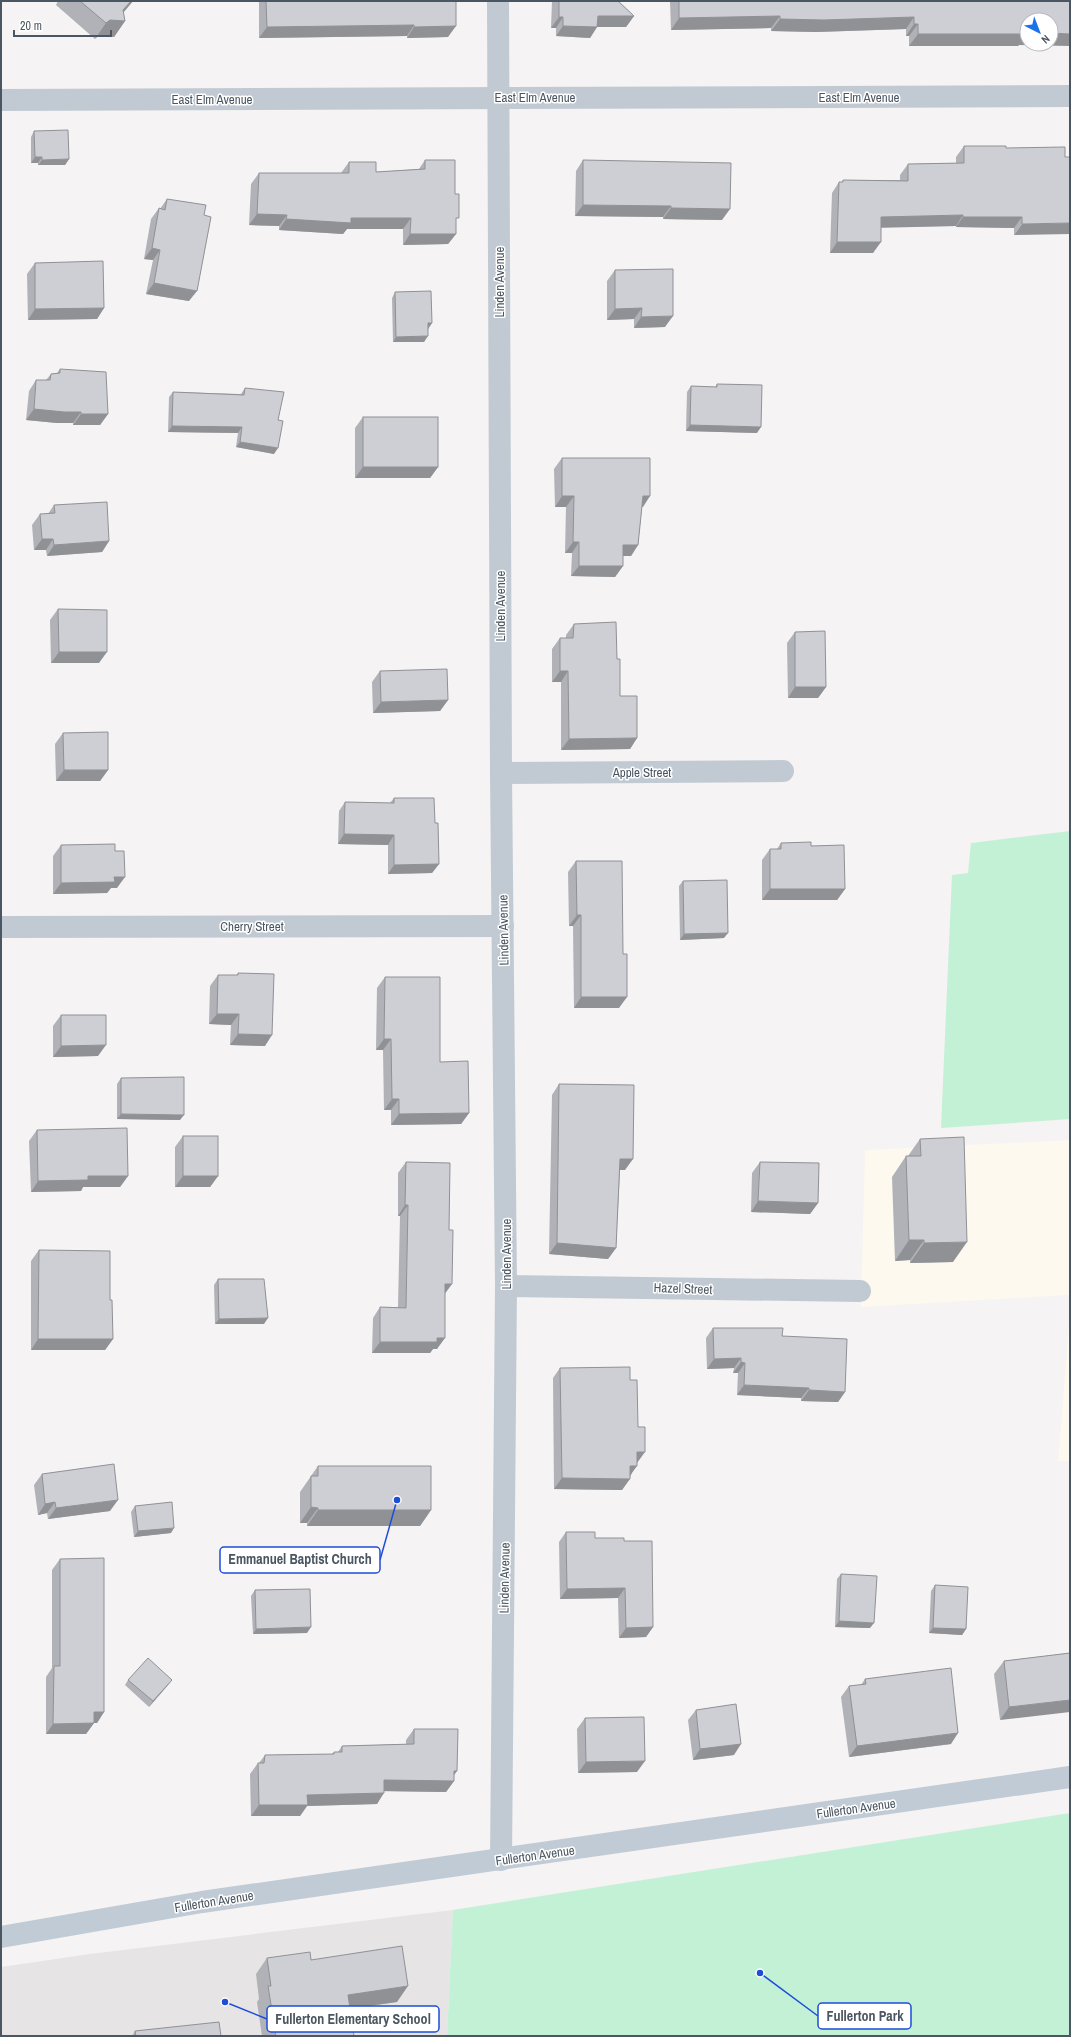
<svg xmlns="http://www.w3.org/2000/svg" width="1071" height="2037" font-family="'Archivo Narrow',sans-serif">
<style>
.commercial{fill:#fdf9ef}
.education{fill:#e6e4e5}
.green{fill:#c3f1d5}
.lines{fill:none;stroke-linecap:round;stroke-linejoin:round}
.street{stroke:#c1cad2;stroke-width:22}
.secondary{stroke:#c1cbd6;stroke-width:22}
.wall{fill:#b0b2b7}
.shaded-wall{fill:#909195}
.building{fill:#cdcfd5;stroke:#909195}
.labels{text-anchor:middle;stroke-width:3;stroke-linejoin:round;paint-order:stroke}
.street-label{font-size:13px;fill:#4a5661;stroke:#fff}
.leader{fill:none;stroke:#1d4ed8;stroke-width:1.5}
.callout-dot{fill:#1d4ed8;stroke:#fff;stroke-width:1.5}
.callout{fill:#fff;stroke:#1d4ed8;stroke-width:1.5}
.callout-label{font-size:14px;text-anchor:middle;font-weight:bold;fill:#4a5661}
</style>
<rect width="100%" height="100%" fill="#f5f3f3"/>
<!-- commercial -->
<g class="commercial">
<polygon points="1070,1140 1070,1295 861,1307 865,1150"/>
<polygon points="1070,1313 1070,1461 1058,1461"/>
</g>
<!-- education -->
<polygon class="education" points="453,1910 447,2036 1,2036 1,1967 90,1954"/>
<!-- green -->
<g class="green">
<polygon points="1070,831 1070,1119 941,1128 952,875 968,873 971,843"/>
<polygon points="1070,1813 1070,2036 447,2036 453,1910"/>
</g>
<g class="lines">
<!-- street -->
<g class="street">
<polyline points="498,1 501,773 506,1286 501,1860"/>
<polyline points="1,100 1070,96"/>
<polyline points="501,773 783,771"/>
<polyline points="1,927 503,926"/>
<polyline points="506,1286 860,1291"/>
</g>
<!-- secondary -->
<polyline class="secondary" points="1,1937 202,1902 1070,1777"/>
</g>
<!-- wall -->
<g class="wall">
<polygon points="58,1 133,1 123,13 125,21 114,37 99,35 95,39 56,5"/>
<polygon points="259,1 456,1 448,37 407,38 407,36 259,38"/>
<polygon points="552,1 618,1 634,16 626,27 597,27 590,38 556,36 556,28 551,28"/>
<polygon points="670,1 1070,1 1019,45 1018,46 909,46 909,36 906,36 906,29 816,32 771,31 771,28 671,30"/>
<polygon points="34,131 69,159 65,165 38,165 38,163 31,163 31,137"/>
<polygon points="964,146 1006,148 1065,157 1070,157 1014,235 1014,228 956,227 956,226 881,227 873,253 830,253 832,193 839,182 842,182 843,180 900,180 900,175 908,164 956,163 956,157"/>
<polygon points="425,160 455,194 456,234 448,244 403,245 403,229 347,229 343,234 279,230 279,226 249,225 251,184 259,173 341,173 349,162 376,172 419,169"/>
<polygon points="583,160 722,220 663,219 663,217 575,216 576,171"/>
<polygon points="167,199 189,301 146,294 153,260 144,259 151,219 159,208 160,209"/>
<polygon points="35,263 104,308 97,319 28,320 27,274"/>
<polygon points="615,270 665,327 634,328 634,319 607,320 607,281"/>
<polygon points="395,292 432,323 428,329 424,342 393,342 392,298"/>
<polygon points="60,369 108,414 100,425 73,425 73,423 57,423 26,420 29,391 36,380 46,380 51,374 57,373"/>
<polygon points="717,384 757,433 686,431 687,392 691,386 715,387"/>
<polygon points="245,388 278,420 274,454 236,447 238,433 168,432 169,397 173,392 241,394"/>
<polygon points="363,417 438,467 430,478 355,478 355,428"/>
<polygon points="562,458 643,507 642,507 638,545 631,556 623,556 623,566 615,577 571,576 572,553 565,553 566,507 555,507 554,469"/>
<polygon points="54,505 109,541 102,552 47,556 46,550 34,550 32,525 40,514 48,514"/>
<polygon points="58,609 99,663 51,663 50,620"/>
<polygon points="574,624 617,659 620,696 637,738 630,749 561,750 561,682 552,682 552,649 560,638 566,638 566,635"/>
<polygon points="795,632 826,687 818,698 788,698 787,643"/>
<polygon points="380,671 448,700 440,711 373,713 372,682"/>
<polygon points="63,733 108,770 100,781 56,781 55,744"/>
<polygon points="394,798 435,823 439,864 432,873 388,874 388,845 338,844 339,811 345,802 390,803"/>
<polygon points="781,843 811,846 845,889 837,900 762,900 762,860 770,849 777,849"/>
<polygon points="61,845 115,851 117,888 111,888 107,893 53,894 53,856"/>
<polygon points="576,861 619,1008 574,1008 573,926 569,926 568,872"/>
<polygon points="683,881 724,938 680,940 679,886"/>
<polygon points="238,973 265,1046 230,1045 231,1025 209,1024 210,986 218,975 237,975"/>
<polygon points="385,977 440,1062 469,1113 461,1124 391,1125 391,1110 384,1110 383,1050 376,1050 377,988"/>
<polygon points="61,1015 98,1056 53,1057 53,1026"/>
<polygon points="121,1078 180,1120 117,1119 117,1084"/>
<polygon points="559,1084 625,1170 620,1170 616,1248 608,1259 549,1254 552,1095"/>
<polygon points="37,1130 128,1176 120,1187 83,1187 81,1191 31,1192 29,1141"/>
<polygon points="183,1136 218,1176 210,1187 175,1187 175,1147"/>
<polygon points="920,1139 953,1262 910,1263 910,1260 895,1261 892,1177 906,1156 908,1156"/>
<polygon points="406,1162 445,1294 437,1349 433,1349 430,1353 372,1353 373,1318 380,1307 398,1307 400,1216 398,1216 398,1173"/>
<polygon points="760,1162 818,1203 810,1214 751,1212 752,1173"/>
<polygon points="39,1250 110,1300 113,1339 105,1350 31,1350 31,1261"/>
<polygon points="218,1279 264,1324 215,1324 214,1285"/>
<polygon points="713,1328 782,1336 845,1392 838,1402 801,1401 801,1398 737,1395 738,1373 733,1373 734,1368 707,1369 706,1338"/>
<polygon points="560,1368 630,1380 637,1462 630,1477 622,1490 554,1489 553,1378"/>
<polygon points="318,1466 431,1510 420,1526 307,1526 307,1523 300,1523 300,1492"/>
<polygon points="42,1474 110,1511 48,1519 47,1513 38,1515 34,1485"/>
<polygon points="135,1506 171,1533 134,1537 131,1512"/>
<polygon points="566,1532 595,1538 624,1541 653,1627 646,1637 619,1638 618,1598 560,1599 559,1542"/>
<polygon points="60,1559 104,1712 97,1723 94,1723 86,1734 46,1734 46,1677 52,1668 52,1570"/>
<polygon points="841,1574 870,1628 835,1627 837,1579"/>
<polygon points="935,1585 966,1629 962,1635 929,1633 931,1591"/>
<polygon points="255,1590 307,1633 253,1634 251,1596"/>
<polygon points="1070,1653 1000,1720 994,1674 1004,1661"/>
<polygon points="865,1679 951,1744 849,1757 841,1697 849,1686 861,1685"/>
<polygon points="128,1680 168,1685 149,1707 125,1685"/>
<polygon points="696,1710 734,1755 693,1760 688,1720"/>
<polygon points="585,1718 637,1772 578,1773 577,1729"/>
<polygon points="414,1729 454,1775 454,1781 446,1792 384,1791 377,1804 307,1806 300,1816 251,1816 250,1774 258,1763 259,1763 265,1755 332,1754 334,1752 338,1752 342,1746 406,1744 406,1740"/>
<polygon points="267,1958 311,1960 397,2002 350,2009 354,2036 262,2036 257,2002 259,1999 256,1974"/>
<polygon points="135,2031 221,2036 132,2036"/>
</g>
<!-- shaded-wall -->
<g class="shaded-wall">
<polygon points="131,1 133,1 117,20 125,21 114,37 99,35 95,39 106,23 123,10"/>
<polygon points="598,16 634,16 626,27 597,27 590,38 556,36 563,26"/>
<polygon points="780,16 771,28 671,30 679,18"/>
<polygon points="559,17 563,17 556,28 551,28"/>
<polygon points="914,17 906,29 816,32 771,31 780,19"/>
<polygon points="914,24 918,24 909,36 906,36"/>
<polygon points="414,25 407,36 259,38 267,27"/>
<polygon points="456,26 448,37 407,38 414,27"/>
<polygon points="1027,33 1027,44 1051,44 1051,33 1070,34 1070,46 1019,45 1018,46 909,46 918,34"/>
<polygon points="35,157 42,157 38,163 31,163"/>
<polygon points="69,159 65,165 38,165 42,160"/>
<polygon points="583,205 671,206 663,217 575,216"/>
<polygon points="671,208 730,209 722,220 663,219"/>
<polygon points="257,214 287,215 279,226 249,225"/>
<polygon points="963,215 956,226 873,228 881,217"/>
<polygon points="963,217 1022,217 1014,228 956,227"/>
<polygon points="351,218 411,218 403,229 347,229 343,234 279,230 286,219"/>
<polygon points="1070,223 1070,234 1014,235 1022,224"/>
<polygon points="410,234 456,234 448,244 403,245"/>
<polygon points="837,242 881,242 873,253 830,253"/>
<polygon points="152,248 160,250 153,260 144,259"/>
<polygon points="154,283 197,291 189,301 146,294"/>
<polygon points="104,308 97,319 28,320 35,309"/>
<polygon points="642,308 634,319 607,320 615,309"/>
<polygon points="673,316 665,327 634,328 641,317"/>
<polygon points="428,323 432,323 428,329"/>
<polygon points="428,336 424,342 393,342 396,337"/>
<polygon points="34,409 81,412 73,423 57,423 26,420"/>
<polygon points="81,414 108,414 100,425 73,425"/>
<polygon points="690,425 761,427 757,433 686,431"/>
<polygon points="172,426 242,427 238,433 168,432"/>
<polygon points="240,442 278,448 274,454 236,447"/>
<polygon points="363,467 438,467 430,478 355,478"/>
<polygon points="562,496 574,496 566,507 555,507"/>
<polygon points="643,496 650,496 643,507 635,507"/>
<polygon points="42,539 53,539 46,550 34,550"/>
<polygon points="109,541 102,552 47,556 54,545"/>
<polygon points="573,542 579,542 572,553 565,553"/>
<polygon points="623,545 638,545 631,556 616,556"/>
<polygon points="579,566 623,566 615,577 571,576"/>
<polygon points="59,652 107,652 99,663 51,663"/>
<polygon points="560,671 568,671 561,682 552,682"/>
<polygon points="795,687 826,687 818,698 788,698"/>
<polygon points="448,700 440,711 373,713 381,702"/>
<polygon points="637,738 630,749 561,750 569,739"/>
<polygon points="64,770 108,770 100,781 56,781"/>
<polygon points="344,834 394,835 388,845 338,844"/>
<polygon points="439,864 432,873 388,874 394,865"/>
<polygon points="114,877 125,877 117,888 111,888 107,893 53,894 61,883"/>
<polygon points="770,889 845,889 837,900 762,900"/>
<polygon points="577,915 581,915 573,926 569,926"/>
<polygon points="728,933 724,938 680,940 684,934"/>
<polygon points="581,997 627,997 619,1008 574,1008"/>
<polygon points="217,1014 239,1014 231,1025 209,1024"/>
<polygon points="238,1034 272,1035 265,1046 230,1045"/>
<polygon points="384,1039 391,1039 383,1050 376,1050"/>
<polygon points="106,1045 98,1056 53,1057 61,1046"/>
<polygon points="392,1099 399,1099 391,1110 384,1110"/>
<polygon points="469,1113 461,1124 391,1125 399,1114"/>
<polygon points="121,1114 184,1115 180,1120 117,1119"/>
<polygon points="620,1159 633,1159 625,1170 613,1170"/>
<polygon points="88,1176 128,1176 120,1187 83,1187 81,1191 31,1192 38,1181"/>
<polygon points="183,1176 218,1176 210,1187 175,1187"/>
<polygon points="758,1201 818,1203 810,1214 751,1212"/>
<polygon points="405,1205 408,1205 400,1216 398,1216"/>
<polygon points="909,1240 924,1240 910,1260 895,1261"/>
<polygon points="967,1242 953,1262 910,1263 924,1243"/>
<polygon points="557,1243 616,1248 608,1259 549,1254"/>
<polygon points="445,1284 452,1284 444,1295"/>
<polygon points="268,1318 264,1324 215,1324 219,1319"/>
<polygon points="437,1338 445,1338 437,1349 433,1349 430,1353 372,1353 380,1342"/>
<polygon points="38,1339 113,1339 105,1350 31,1350"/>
<polygon points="741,1358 734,1368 707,1369 714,1359"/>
<polygon points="741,1362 745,1363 738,1373 733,1373"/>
<polygon points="744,1385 809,1388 801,1398 737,1395"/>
<polygon points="809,1390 845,1392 838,1402 801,1401"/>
<polygon points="637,1452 645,1452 637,1463"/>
<polygon points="630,1466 637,1466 629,1477"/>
<polygon points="562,1478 630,1479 622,1490 554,1489"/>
<polygon points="118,1500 110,1511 48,1519 56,1508"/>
<polygon points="55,1502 47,1513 38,1515 45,1504"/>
<polygon points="311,1507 318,1508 307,1523 300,1523"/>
<polygon points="318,1510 431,1510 420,1526 307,1526"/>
<polygon points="174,1528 171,1533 134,1537 138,1531"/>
<polygon points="625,1588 618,1598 560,1599 567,1589"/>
<polygon points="839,1621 874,1623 870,1628 835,1627"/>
<polygon points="311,1627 307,1633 253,1634 256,1629"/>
<polygon points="653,1627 646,1637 619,1638 626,1628"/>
<polygon points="933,1628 966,1629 962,1635 929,1633"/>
<polygon points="172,1680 168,1685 149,1707 153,1701"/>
<polygon points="1070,1700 1070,1712 1000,1720 1009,1707"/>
<polygon points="94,1712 104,1712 97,1723 86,1723"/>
<polygon points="94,1723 86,1734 46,1734 53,1724"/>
<polygon points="958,1733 951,1744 849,1757 857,1746"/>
<polygon points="741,1744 734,1755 693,1760 700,1749"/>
<polygon points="645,1761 637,1772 578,1773 586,1762"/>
<polygon points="454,1771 457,1771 450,1781 454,1781 446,1792 376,1791 384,1780"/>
<polygon points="384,1793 377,1804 307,1806 300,1816 251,1816 259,1805 307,1795"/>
<polygon points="408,1986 397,2002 337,2010 348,1995"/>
</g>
<!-- building -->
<g class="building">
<polygon points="80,1 131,1 123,10 125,21 110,20 106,23"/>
<polygon points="266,1 456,1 456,26 414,27 414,25 267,27"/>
<polygon points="559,1 618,1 634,16 598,16 597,27 563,26 563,17 559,17"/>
<polygon points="679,1 1070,1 1070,34 1051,33 1051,20 1027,20 1027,33 1026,33 1026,34 918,34 918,24 914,24 914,17 824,20 780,19 780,16 679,18"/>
<polygon points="68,130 69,159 42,160 42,157 35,157 34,131"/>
<polygon points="964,146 1006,146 1006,148 1065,147 1065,157 1070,157 1070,223 1022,224 1022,217 963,217 963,215 881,217 881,242 837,242 839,182 843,182 843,180 908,181 908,164 964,163"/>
<polygon points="425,160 455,160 455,194 459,194 459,218 456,218 456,234 410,234 411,218 351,218 351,223 286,219 287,215 257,214 259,173 349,173 349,162 376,162 376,172 425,169"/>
<polygon points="583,160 731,163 730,209 671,208 671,206 583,205"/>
<polygon points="167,199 206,205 204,215 211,217 197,291 154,283 160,250 152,248 159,208 165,210"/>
<polygon points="103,261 104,308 35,309 35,263"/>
<polygon points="673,269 673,316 641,317 642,308 615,309 615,270"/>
<polygon points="431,291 432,323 428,323 428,336 396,337 395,292"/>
<polygon points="60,369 106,372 108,414 81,414 81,412 64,412 34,409 36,380 50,380 51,374 60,373"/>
<polygon points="717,384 762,385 761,427 690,425 691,386 717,387"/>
<polygon points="245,388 284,392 278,420 283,421 278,448 240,442 242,427 172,426 173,392 244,395"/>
<rect x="363" y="417" width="75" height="50"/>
<polygon points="562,458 650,458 650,496 643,496 638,545 623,545 623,566 579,566 579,542 573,542 574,496 562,496"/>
<polygon points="107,502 109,541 54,545 53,539 42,539 40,514 55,513 54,505"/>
<polygon points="58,609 107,610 107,652 59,652"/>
<polygon points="616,622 617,659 620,659 620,696 637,696 637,738 569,739 568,671 560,671 560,638 573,638 574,624"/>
<polygon points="825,631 826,687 795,687 795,632"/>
<polygon points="447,669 448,700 381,702 380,671"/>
<polygon points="108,732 108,770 64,770 63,733"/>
<polygon points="394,798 434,798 435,823 438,823 439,864 394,865 394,835 344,834 345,802 394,803"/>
<polygon points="811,842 811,846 844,845 845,889 770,889 770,849 781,849 781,843"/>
<polygon points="115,844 115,851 124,851 125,877 114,877 115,882 61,883 61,845"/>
<polygon points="576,861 622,861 623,954 627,954 627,997 581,997 581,915 577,915"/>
<polygon points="727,880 728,933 684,934 683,881"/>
<polygon points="238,973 274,974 272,1035 238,1034 239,1014 217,1014 218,975 238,975"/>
<polygon points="385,977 440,977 440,1062 468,1061 469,1113 399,1114 399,1099 392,1099 391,1039 384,1039"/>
<polygon points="61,1015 106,1015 106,1045 61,1046"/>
<polygon points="184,1077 184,1115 121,1114 121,1078"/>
<polygon points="559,1084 634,1085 633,1159 620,1159 616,1248 557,1243"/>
<polygon points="127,1128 128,1176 88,1176 88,1180 38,1181 37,1130"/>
<rect x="183" y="1136" width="35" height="40"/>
<polygon points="964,1137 967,1242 924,1243 924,1240 909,1240 906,1156 921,1156 920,1139"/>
<polygon points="406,1162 450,1163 449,1230 453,1230 452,1284 445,1284 445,1338 437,1338 437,1342 380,1342 380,1307 406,1308 408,1205 405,1205"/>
<polygon points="760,1162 819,1163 818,1203 758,1201"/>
<polygon points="39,1250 110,1251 110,1300 112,1300 113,1339 38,1339"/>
<polygon points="218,1279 264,1279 268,1318 219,1319"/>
<polygon points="713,1328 783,1328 782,1336 847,1339 845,1392 809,1390 809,1388 744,1385 745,1363 741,1362 741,1358 714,1359"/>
<polygon points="630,1367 630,1380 637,1380 638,1427 645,1427 645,1452 637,1452 637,1466 630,1466 630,1479 562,1478 560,1368"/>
<polygon points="114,1464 118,1500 56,1508 55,1502 45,1504 42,1474"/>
<polygon points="318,1466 431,1466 431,1510 318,1510 318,1508 311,1507 311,1476 318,1476"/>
<polygon points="172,1502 174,1528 138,1531 135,1506"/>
<polygon points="566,1532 595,1532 595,1538 624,1538 624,1541 652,1541 653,1627 626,1628 625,1588 567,1589"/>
<polygon points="104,1558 104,1712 94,1712 94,1723 53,1724 54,1666 60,1666 60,1559"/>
<polygon points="841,1574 877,1576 874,1623 839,1621"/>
<polygon points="935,1585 968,1587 966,1629 933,1628"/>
<polygon points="310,1589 311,1627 256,1629 255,1590"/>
<polygon points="1070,1653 1070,1700 1009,1707 1004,1661"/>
<polygon points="148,1658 172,1680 153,1701 128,1680"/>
<polygon points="951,1668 958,1733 857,1746 849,1686 866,1684 865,1679"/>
<polygon points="736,1704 741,1744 700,1749 696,1710"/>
<polygon points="644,1717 645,1761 586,1762 585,1718"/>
<polygon points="414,1729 458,1729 457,1771 454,1771 454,1781 384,1780 384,1793 307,1795 308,1805 259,1805 258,1763 264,1763 265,1755 334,1754 334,1752 342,1752 342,1746 414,1744"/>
<polygon points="402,1946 408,1986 348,1995 354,2036 276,2036 268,1986 271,1986 267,1958 310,1952 311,1960"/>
<polygon points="219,2022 221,2036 136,2036 135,2031"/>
</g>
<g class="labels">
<!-- street labels -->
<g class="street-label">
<text x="535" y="102">East Elm Avenue</text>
<text x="859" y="102">East Elm Avenue</text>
<text x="212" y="104">East Elm Avenue</text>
<text transform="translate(499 282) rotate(-90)" y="5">Linden Avenue</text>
<text transform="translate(500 606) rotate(-90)" y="5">Linden Avenue</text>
<text x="642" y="777">Apple Street</text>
<text x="252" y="931">Cherry Street</text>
<text transform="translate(503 930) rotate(-91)" y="5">Linden Avenue</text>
<text transform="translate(506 1254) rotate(-90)" y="5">Linden Avenue</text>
<text transform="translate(683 1288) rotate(2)" y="5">Hazel Street</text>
<text transform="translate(504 1578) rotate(-89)" y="5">Linden Avenue</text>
<text transform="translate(856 1808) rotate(-8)" y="5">Fullerton Avenue</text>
<text transform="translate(535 1855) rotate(-8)" y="5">Fullerton Avenue</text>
<text transform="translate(214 1901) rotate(-9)" y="5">Fullerton Avenue</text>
</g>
</g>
<!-- callouts -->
<path class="leader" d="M397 1500L380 1560M760 1973L818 2016M225 2002L267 2019"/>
<g class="callout-dot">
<circle cx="397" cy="1500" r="4"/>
<circle cx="760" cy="1973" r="4"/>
<circle cx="225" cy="2002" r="4"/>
</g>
<g class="callout">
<rect x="220" y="1547" width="160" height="26" rx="4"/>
<rect x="818" y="2003" width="93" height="26" rx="4"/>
<rect x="267" y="2006" width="172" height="26" rx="4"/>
</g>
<g class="callout-label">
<text x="300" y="1564">Emmanuel Baptist Church</text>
<text x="865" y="2021">Fullerton Park</text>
<text x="353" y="2024">Fullerton Elementary School</text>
</g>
<!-- border -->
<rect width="1071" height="2037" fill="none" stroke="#4a5661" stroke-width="4"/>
<!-- north arrow -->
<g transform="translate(1039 32) rotate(138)"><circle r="19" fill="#ffffff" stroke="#b7bbc0"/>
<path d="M0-3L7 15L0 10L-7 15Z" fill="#1a73e8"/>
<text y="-6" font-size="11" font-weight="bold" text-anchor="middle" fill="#4a5661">N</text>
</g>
<!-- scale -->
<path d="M14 30v6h97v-6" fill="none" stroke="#4a5661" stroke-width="2"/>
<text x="20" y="30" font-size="12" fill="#4a5661" stroke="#ffffff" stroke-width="3" paint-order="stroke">20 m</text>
</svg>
